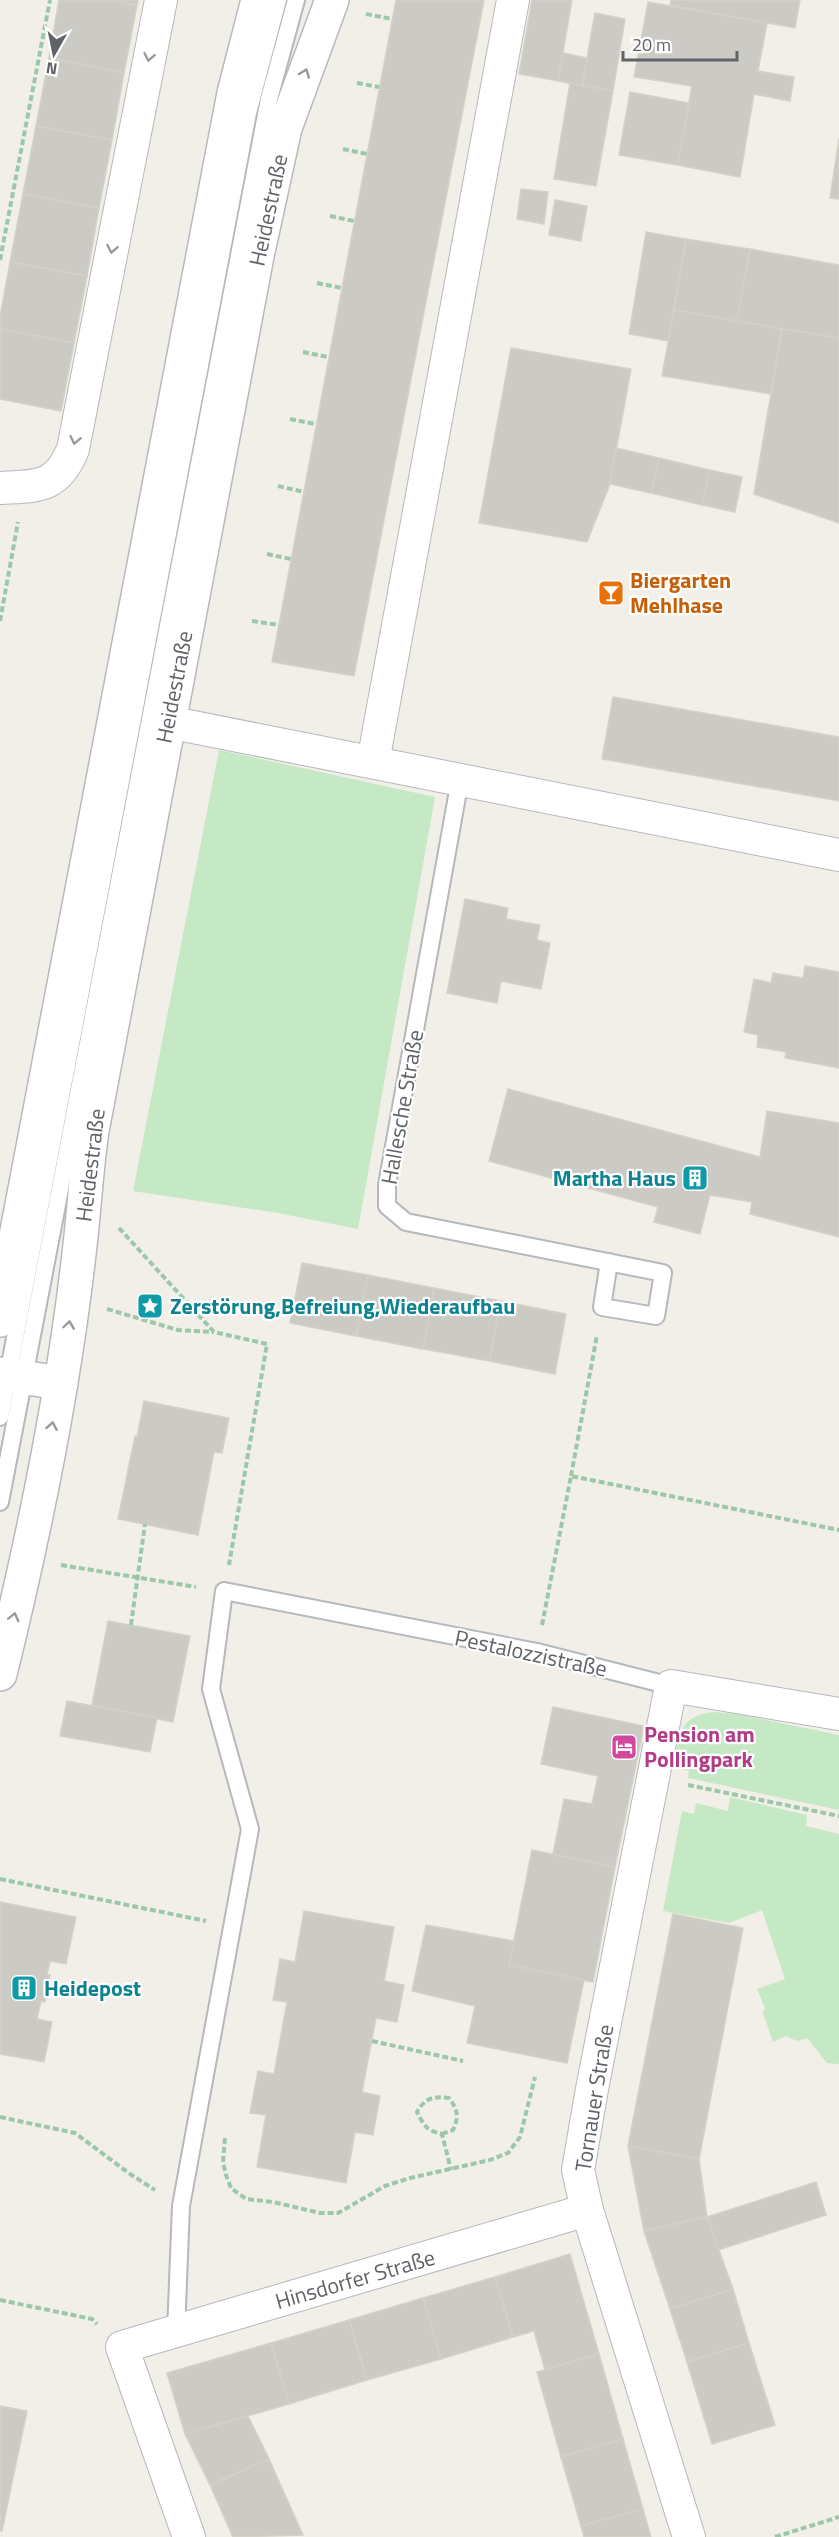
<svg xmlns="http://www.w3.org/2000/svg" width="839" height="2537" font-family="'Titillium Web',sans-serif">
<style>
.green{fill:#c5e8c5}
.building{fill:#cccac5;stroke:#d6d1c6;stroke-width:1.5}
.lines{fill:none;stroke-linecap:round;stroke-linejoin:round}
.service-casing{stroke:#b5b8bc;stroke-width:20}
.minor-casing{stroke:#b5b8bc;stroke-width:34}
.secondary-casing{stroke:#b6babf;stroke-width:36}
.path{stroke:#9cc7a9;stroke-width:4;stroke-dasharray:6 3;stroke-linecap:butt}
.service{stroke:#fff;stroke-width:16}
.minor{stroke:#fff;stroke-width:32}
.secondary{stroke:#fff;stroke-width:33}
.oneway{stroke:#979a9d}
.labels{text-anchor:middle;stroke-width:4.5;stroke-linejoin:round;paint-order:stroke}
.street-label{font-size:22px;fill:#5f6368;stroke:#fff}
.food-label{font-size:22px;font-weight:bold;fill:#c56008;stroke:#fff;text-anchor:start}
.culture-label{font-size:22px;font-weight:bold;fill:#0d838f;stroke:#fff;text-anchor:start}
.hotel-label{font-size:22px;font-weight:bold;fill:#b23c85;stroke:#fff;text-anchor:start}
</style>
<rect width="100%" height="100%" fill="#f1efe8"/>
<!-- green -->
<g class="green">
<polygon points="219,750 435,797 358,1229 278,1213 133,1191"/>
<path d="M 714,1712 L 737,1714 L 839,1735 L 839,1810 L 688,1778 L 689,1771 L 673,1767 C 680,1736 677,1716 714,1712 Z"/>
<polygon points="730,1797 807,1815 806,1826 839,1834 839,2064 827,2063 807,2038 797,2041 786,2036 773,2042 763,2013 765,2008 757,1989 785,1979 762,1910 729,1923 663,1911 682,1811 694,1814 696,1803 728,1811"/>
</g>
<!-- building -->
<g class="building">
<polygon points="59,0 111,0 137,5 124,73 49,58"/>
<polygon points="111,0 138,0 137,5"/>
<polygon points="396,0 484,0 354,676 272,662"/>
<polygon points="532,0 572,0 558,81 519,74"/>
<polygon points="671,0 800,0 795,28 670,5"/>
<polygon points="648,2 767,23 758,71 794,77 790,101 754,94 740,177 677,165 692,86 634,77"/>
<polygon points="595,13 625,19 613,91 582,86"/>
<polygon points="563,53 587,58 582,86 558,81"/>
<polygon points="49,58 124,73 112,140 36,126"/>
<polygon points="570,83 613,91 596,186 554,179"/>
<polygon points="630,92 689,103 677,165 619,155"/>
<polygon points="36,126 112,140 99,208 23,194"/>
<polygon points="839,138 839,199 830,198"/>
<polygon points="521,189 548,192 544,224 517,219"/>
<polygon points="23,194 99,208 87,276 10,262"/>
<polygon points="555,200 587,206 581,241 549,235"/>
<polygon points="646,232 686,239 668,341 629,334"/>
<polygon points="686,239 750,249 737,321 674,310"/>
<polygon points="750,249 839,265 839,338 737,321"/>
<polygon points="10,262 87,276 74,343 0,329 0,317"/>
<polygon points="674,310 782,329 771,394 662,376"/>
<polygon points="0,329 74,343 61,411 0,399"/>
<polygon points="782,329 839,338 839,523 754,494"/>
<polygon points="511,348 631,369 610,484 587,542 479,523"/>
<polygon points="616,448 659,458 651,493 610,484"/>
<polygon points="659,458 710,470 702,505 651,493"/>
<polygon points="710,470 742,477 735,512 702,505"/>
<polygon points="613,697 839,737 839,801 602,759"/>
<polygon points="465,899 508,908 506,919 540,925 537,940 550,943 541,989 501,981 497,1003 447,993"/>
<polygon points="805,966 839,972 839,1068 785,1058 786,1052 757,1047 758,1035 744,1032 754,979 771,983 773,973 803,978"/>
<polygon points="508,1089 760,1157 767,1111 839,1123 839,1237 750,1214 752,1202 710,1195 700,1234 654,1222 658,1207 489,1161"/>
<polygon points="302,1263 368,1275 356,1336 290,1323"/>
<polygon points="368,1275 434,1288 423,1349 356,1336"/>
<polygon points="434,1288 501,1301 489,1361 423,1349"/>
<polygon points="501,1301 566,1314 555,1374 489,1361"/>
<polygon points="144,1401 229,1418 222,1453 214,1452 198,1535 118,1519 135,1436 137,1437"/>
<polygon points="108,1621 190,1636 173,1722 92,1705"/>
<polygon points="67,1701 157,1718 150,1752 60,1736"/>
<polygon points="553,1707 644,1726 615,1867 553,1854 564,1799 592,1804 598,1776 541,1764"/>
<polygon points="532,1850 615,1867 593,1982 509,1965"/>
<polygon points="0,1902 76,1917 66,1964 50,1961 47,1975 50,1975 45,2002 41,2001 37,2019 52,2022 44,2062 0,2054"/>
<polygon points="304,1911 394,1927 384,1981 404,1985 397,2022 376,2018 362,2092 380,2096 373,2135 355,2132 346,2183 257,2167 266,2115 250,2113 258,2071 274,2074 287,2002 273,2000 280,1959 295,1962"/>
<polygon points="673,1914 743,1928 699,2159 628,2146"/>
<polygon points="426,1925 514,1941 509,1965 584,1980 567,2063 467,2043 475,2006 412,1991"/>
<polygon points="628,2146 699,2159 707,2217 644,2231"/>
<polygon points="816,2182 826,2215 718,2250 707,2217"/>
<polygon points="707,2217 733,2289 670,2309 644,2231"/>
<polygon points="570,2254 599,2354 545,2370 534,2331 513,2337 495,2277"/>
<polygon points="495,2277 513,2337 441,2359 423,2298"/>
<polygon points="733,2289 749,2343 687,2362 670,2309"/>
<polygon points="423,2298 441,2359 367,2380 349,2320"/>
<polygon points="349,2320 367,2380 289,2404 271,2343"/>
<polygon points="271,2343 289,2404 185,2434 167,2373"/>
<polygon points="749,2343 775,2425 712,2444 687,2362"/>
<polygon points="599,2354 623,2439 561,2457 537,2372"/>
<polygon points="0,2406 27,2411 2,2531 0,2531"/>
<polygon points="248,2416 269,2459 210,2485 185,2434"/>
<polygon points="623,2439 643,2509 581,2526 561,2457"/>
<polygon points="269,2459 303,2535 233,2537 210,2485"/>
<polygon points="643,2509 651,2537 584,2537 581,2526"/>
</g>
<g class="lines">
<defs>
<g id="service">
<polyline points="460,780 387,1185 387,1206 406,1222 663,1273 656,1316 602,1307 609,1262"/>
<polyline points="0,1417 248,113 278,0"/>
<polyline points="0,1502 269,99 296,0"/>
<polyline points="176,2332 181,2206 250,1829 211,1689 224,1591 537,1652 671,1686"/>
</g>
<g id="minor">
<path d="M 0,488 C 37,486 57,489 73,449 L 161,0"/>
<polyline points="168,722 839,855"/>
<polyline points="373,762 513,0"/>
<polyline points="189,2537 122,2347 587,2210"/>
<polyline points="689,2537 587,2210 578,2170 592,2089 671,1686 839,1714"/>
</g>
<g id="secondary">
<polyline points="0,1320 234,93 258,0"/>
<polyline points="0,1374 61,1383"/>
<path d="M 0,1674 C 34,1536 63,1395 79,1254 C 84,1213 86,1172 92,1131 L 257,256 L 285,128 L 332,0"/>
</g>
</defs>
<!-- service casing -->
<use href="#service" class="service-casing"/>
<!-- minor casing -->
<use href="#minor" class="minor-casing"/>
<!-- secondary casing -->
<use href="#secondary" class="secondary-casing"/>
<!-- path -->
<g class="path">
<polyline points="366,14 392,19"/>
<polyline points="357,83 379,87"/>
<polyline points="343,149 367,154"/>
<polyline points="330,216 354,221"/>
<polyline points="0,260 50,0"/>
<polyline points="317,283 342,288"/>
<polyline points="303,352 328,357"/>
<polyline points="290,419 315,424"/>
<polyline points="278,486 304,492"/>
<polyline points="267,554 291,559"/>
<polyline points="0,621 18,522"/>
<polyline points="252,621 279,625"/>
<polyline points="119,1228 214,1332 267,1344 229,1565"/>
<polyline points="107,1309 178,1330 214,1332"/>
<polyline points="571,1476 597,1335"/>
<polyline points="61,1565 196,1587"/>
<polyline points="131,1625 145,1524"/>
<polyline points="542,1625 571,1476 839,1530"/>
<polyline points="688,1785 839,1816"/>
<polyline points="0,1879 206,1921"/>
<polyline points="372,2041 463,2061"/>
<polyline points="0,2117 75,2133 130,2174 155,2190"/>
<path d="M 442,2134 L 453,2130 C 459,2117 458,2110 449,2098 C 433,2096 425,2098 417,2112 C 424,2126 427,2131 442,2134 L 451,2170"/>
<polyline points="225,2138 223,2162 226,2175 231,2188 246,2199 273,2202 320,2213 338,2213 385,2186 410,2178 490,2160 508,2153 520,2137 535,2077"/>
<polyline points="0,2300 92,2319 97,2324"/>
<polyline points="775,2537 839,2517"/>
</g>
<!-- service -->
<use href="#service" class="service"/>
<!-- minor -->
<use href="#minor" class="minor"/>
<!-- secondary -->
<use href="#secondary" class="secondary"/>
</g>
<!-- one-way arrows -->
<defs><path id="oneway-chevron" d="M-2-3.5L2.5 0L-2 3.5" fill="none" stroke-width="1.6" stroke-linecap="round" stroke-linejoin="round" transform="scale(1.5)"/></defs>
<g class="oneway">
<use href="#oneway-chevron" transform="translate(149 57) rotate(101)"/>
<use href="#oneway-chevron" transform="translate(305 73) rotate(-70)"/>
<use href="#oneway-chevron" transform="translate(112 249) rotate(101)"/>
<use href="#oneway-chevron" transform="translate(75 440) rotate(102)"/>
<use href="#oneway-chevron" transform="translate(69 1325) rotate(-82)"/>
<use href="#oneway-chevron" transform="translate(52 1426) rotate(-80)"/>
<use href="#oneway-chevron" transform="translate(14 1617) rotate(-76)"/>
</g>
<!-- icons -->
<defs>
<symbol id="bar-square" viewBox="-11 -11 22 22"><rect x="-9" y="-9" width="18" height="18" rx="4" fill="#e8710a" stroke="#fff"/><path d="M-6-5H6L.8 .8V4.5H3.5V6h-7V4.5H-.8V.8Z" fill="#fff"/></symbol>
<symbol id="building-square" viewBox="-11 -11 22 22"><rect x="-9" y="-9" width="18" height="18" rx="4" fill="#0f9aa8" stroke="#fff"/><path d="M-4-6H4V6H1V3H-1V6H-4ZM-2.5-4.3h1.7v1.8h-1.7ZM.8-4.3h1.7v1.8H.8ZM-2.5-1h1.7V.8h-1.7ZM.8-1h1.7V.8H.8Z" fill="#fff"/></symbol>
<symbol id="sight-square" viewBox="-11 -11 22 22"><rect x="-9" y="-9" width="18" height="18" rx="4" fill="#0f9aa8" stroke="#fff"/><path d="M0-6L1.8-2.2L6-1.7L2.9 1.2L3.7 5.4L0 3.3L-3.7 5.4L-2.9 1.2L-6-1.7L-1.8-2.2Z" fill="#fff"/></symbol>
<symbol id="hotel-square" viewBox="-11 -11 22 22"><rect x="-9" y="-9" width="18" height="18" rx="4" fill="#d1479c" stroke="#fff"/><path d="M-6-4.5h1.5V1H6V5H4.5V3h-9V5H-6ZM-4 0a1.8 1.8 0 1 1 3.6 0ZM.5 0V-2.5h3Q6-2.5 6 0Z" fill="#fff"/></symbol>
</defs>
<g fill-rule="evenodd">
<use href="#bar-square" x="596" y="578" width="30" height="30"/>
<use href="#building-square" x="680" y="1163" width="30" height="30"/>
<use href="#sight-square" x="135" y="1291" width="30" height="30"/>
<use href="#hotel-square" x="609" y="1732" width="30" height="30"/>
<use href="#building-square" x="9" y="1973" width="30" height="30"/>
</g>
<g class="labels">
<!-- street labels -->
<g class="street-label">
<text transform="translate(268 210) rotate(-78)" y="8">Heidestraße</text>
<text transform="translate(174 687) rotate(-79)" y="8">Heidestraße</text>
<text transform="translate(402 1107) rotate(-80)" y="8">Hallesche Straße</text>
<text transform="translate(90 1165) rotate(-83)" y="8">Heidestraße</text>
<text transform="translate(531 1653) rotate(12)" y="8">Pestalozzistraße</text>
<text transform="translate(594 2098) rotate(-81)" y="8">Tornauer Straße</text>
<text transform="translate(355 2279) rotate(-16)" y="8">Hinsdorfer Straße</text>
</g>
<!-- food labels -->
<g class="food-label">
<text x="630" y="588">Biergarten<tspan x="630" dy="25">Mehlhase</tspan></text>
</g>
<!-- culture labels -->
<g class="culture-label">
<text x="676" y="1186" text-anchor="end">Martha Haus</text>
<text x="170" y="1314">Zerstörung,Befreiung,Wiederaufbau</text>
<text x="44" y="1996">Heidepost</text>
</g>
<!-- hotel labels -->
<g class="hotel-label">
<text x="644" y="1742">Pension am<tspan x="644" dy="25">Pollingpark</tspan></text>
</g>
</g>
<!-- north arrow -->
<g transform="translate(54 54) rotate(189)" stroke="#ffffff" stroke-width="4.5" paint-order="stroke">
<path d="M0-4.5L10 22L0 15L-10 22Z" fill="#5f6368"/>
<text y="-9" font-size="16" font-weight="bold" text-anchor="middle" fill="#5f6368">N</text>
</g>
<!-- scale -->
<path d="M623 51v9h114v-9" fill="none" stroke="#5f6368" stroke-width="3"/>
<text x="632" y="51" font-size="18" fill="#5f6368" stroke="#ffffff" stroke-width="4.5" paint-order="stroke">20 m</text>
</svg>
